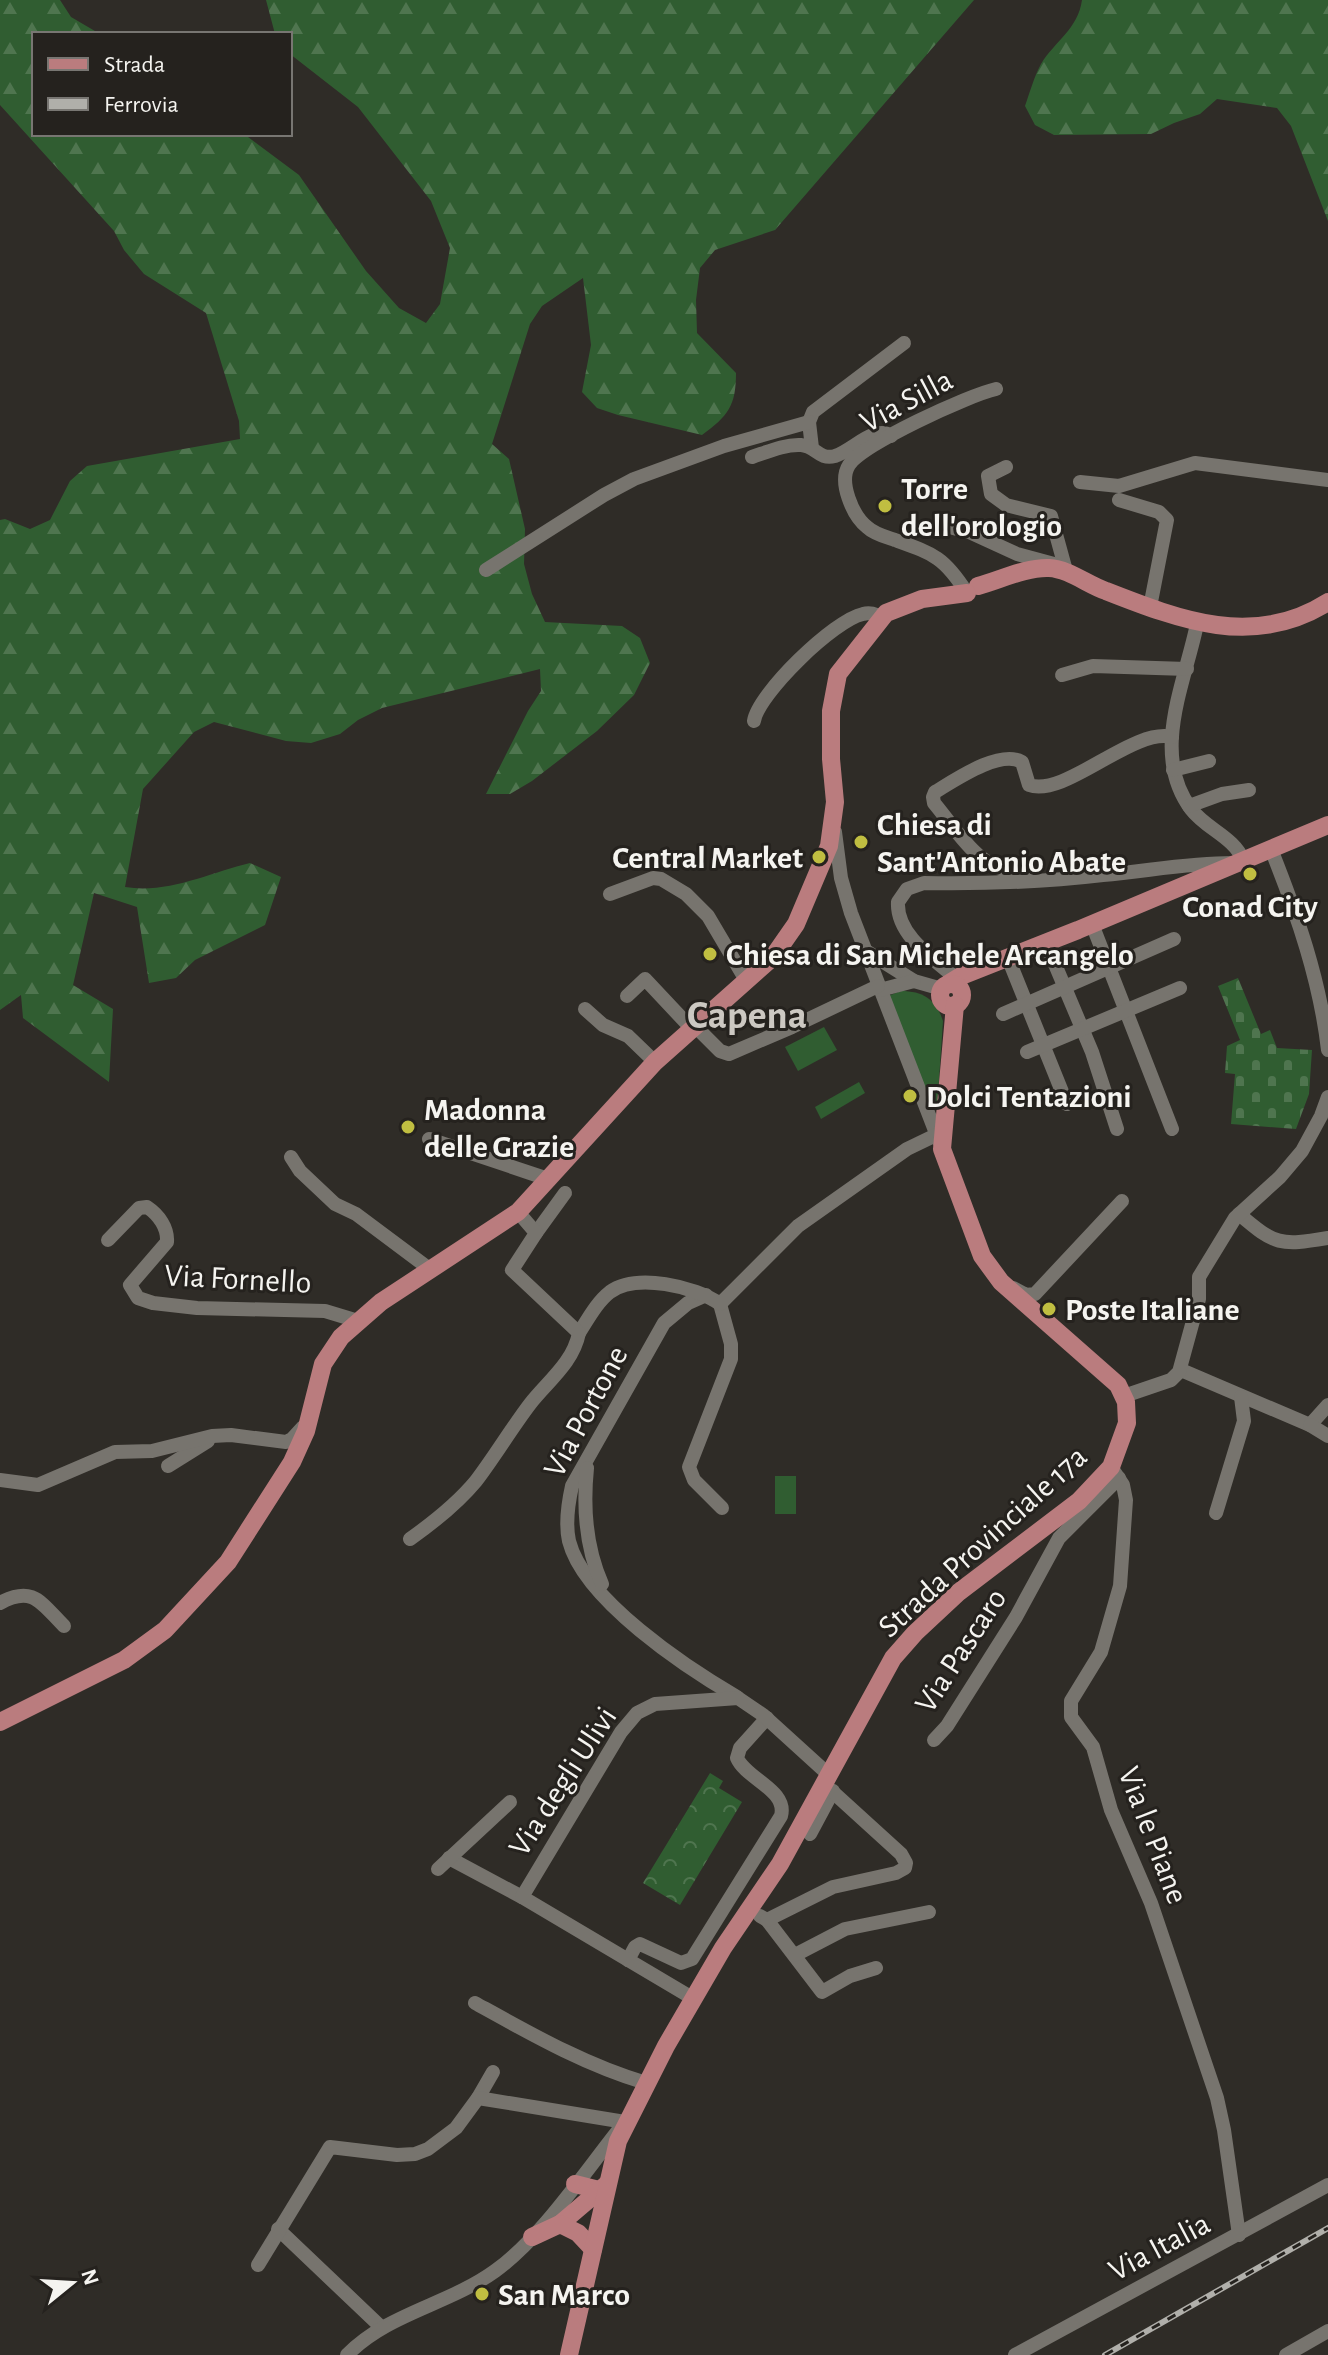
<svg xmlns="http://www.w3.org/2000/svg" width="1328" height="2355" font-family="'Alegreya Sans',sans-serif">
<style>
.green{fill:#305d31}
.forest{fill:url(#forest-firs)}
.cemetery{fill:url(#cemetery-stones)}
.park{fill:url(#park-crowns)}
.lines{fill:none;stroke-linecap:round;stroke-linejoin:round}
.minor{stroke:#77746e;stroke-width:14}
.major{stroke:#ba7c7e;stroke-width:18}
.rail-casing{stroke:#b0afaa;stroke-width:6}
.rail{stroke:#25221e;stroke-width:3;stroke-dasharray:9;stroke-linecap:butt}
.poi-dot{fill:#c0be41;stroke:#25221e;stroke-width:3}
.labels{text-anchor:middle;stroke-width:6;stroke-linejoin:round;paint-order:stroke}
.street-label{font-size:32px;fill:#f5f4f0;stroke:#25221e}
.poi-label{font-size:32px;font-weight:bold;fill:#f5f4f0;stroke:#25221e;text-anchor:start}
.district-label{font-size:40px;font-weight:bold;fill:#ccc8c2;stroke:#25221e}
</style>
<defs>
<pattern id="forest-firs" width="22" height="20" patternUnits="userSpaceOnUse" patternTransform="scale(2)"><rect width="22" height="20" fill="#305d31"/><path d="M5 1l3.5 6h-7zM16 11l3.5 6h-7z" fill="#4f754f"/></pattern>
<pattern id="cemetery-stones" width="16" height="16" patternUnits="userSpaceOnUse" patternTransform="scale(2)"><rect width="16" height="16" fill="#305d31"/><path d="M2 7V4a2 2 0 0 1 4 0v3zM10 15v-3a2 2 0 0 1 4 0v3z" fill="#4f754f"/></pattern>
<pattern id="park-crowns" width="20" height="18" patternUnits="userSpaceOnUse" patternTransform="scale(2)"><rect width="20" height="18" fill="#305d31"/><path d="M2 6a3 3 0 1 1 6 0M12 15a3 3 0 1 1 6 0" fill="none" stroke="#4f754f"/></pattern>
</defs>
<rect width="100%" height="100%" fill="#2f2c27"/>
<!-- green -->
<g class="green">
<path d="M 901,991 C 924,991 936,1000 943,1021 L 937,1109 L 931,1109 L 888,996 Z"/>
<polygon points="824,1027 837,1050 798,1071 785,1047"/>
<polygon points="859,1082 865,1093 821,1119 815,1107"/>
<rect x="775" y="1476" width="21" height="38"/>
</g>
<!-- forest -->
<g class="forest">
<path d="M 0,0 L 60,0 L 71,17 L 100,34 L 34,34 L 34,134 L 244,134 L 299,175 L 366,271 L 399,308 L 426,323 L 440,304 L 450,248 L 431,201 L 358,107 L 290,54 L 290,34 L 275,34 L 266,0 L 974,0 L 775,230 L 715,250 L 700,268 L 696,300 L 697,333 L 736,373 C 736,406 728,416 702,435 L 618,415 L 597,408 L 582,392 L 591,345 L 583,278 L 542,306 L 530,324 L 492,444 L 509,459 L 525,529 L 524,564 L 532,594 L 545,622 L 622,626 L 640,638 L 650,663 L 634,695 L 597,731 L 532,781 L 510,794 L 486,794 L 528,711 L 541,691 L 540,669 L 382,708 L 358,720 L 340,734 L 311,743 L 286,741 L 214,722 L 194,732 L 143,789 L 125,887 C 168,894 209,873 250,863 L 281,877 L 265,925 L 195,960 L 176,978 L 149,983 L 137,907 L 94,893 L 73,985 L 113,1009 L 109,1082 L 23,1018 L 21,995 L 0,1010 L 0,520 L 5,519 L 30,529 L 50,520 L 70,481 L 87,466 L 240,439 L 239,421 L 206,313 L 144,274 L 124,250 L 114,231 L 0,105 Z"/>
<path d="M 1082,0 L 1328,0 L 1328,221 L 1291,126 L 1277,108 L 1217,99 L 1200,114 L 1174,123 L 1151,134 L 1054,135 L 1035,125 L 1025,106 C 1030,92 1034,77 1041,64 C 1055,41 1078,29 1082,0 Z"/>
</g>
<!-- cemetery -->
<polygon class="cemetery" points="1238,978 1261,1034 1270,1030 1277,1048 1312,1050 1309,1094 1296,1129 1231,1124 1235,1074 1225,1073 1227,1046 1240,1040 1218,986"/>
<!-- park -->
<polygon class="park" points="710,1773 723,1781 719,1788 742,1802 680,1905 643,1883"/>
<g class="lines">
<!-- minor -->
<g class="minor">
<polyline points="812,448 809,422 813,412 904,343"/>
<path d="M 752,457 C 767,452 785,444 801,445 C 816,446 818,460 835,456 C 852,451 875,424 891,436"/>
<polyline points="1006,467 988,476 991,494 1006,505 1051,516 1065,567"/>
<polyline points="1080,482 1119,486 1195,463 1328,480"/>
<polyline points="1119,500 1159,512 1167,520 1150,607"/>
<polyline points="953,528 969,532 1017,554 1054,564"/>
<polyline points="486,570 604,495 634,479 724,446 809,422"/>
<path d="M 967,593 C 944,557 934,554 895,540 C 886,537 874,534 867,527 C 853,516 838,482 849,465 C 862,444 969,395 996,389"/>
<path d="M 1197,624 C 1185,683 1150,754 1191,809 C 1206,829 1234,837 1243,860"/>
<polyline points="1062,675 1093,666 1187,669"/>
<path d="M 754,721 C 758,694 834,620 863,614 C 870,612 875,614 881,617"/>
<polyline points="1173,770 1209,761"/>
<polyline points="1189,806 1222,794 1249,790"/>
<polyline points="835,832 841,878 851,913 939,1141"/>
<path d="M 1271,849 C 1297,914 1320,980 1328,1050"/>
<path d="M 1025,878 C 974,864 966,842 934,803 L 933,797 L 935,792 C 955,780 1000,749 1022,762 L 1029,785 C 1065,798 1133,727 1172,737"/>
<polyline points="610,894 653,878 661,879 686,894 708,916 747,982"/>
<polyline points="1092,924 1172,1129"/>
<polyline points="1046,943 1092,1052 1117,1129"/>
<polyline points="866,951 914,981 942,989"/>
<polyline points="1008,958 1067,1104"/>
<path d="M 957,979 C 934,959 896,935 898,902 L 907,889 L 924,883 C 984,884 1044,882 1103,875 C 1149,871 1186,863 1233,863"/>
<polyline points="880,990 914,981"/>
<polyline points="627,996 645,979 691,1028"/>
<polyline points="585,1009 603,1025 628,1036 655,1062"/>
<polyline points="1003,1014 1174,939"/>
<polyline points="694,1025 720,1051 729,1054 792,1027 878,986"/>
<polyline points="1027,1052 1180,988"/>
<polyline points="429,1139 548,1179"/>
<polyline points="291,1157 300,1171 335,1204 356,1214 431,1270"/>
<path d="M 1239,1214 C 1275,1245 1280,1246 1328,1238"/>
<polyline points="536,1233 565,1193"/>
<path d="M 108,1240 L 139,1208 L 147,1207 C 159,1215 168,1228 167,1242 L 130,1285 L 138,1298 L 153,1303 L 197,1308 L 325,1311 L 358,1321"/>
<polyline points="1013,1288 1026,1295 1035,1294 1122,1201"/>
<path d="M 706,1295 L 688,1303 L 664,1323 L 572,1486 C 568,1504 565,1523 569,1541 C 584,1600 687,1668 737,1697"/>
<polyline points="720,1304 731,1344 731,1359 689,1467 694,1480 722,1508"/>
<path d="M 579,1333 C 588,1319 597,1302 610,1292 C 636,1273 695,1286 720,1304 L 798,1226 L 907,1149 L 936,1135"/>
<polyline points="1181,1370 1310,1425 1328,1405"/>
<polyline points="1124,1396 1171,1380 1179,1372 1199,1299 1199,1277 1235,1218 1280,1177 1302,1151 1321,1116 1328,1097"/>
<polyline points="1310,1425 1328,1436"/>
<polyline points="168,1466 208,1441"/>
<polyline points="1111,1467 1123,1485 1126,1500 1120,1586 1101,1652 1071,1701 1071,1717 1093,1747 1111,1810 1151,1903 1217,2098 1224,2130 1239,2235"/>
<path d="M 587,1468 C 583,1507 586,1548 602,1584"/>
<polyline points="0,1480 38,1485 115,1452 152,1451 212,1436 231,1435 286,1442 292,1439 303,1427"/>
<polyline points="1216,1513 1244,1421 1241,1397"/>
<path d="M 410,1539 C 434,1522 457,1504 476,1481 C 495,1456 511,1429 530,1404 C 548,1381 573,1363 579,1333 L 512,1270 L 536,1233 L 518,1212"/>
<path d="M 0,1603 C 33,1585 41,1603 64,1626"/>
<polyline points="934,1740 947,1726 1016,1617 1059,1538 1119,1478"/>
<polyline points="810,1834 833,1791"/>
<polyline points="449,1858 522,1897"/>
<polyline points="438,1869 510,1802"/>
<polyline points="760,1916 767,1920 822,1992 850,1976 876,1968"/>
<polyline points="767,1920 833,1887 896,1873 905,1868 906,1863 901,1854 823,1783"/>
<polyline points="795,1955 845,1929 929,1912"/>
<path d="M 628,1960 L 635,1947 L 640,1944 L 681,1963 L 692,1959 L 781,1816 C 788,1790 746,1779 737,1758 L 740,1748 L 767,1718"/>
<polyline points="694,1999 522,1897 621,1732 637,1713 655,1704 738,1698 763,1715 828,1774"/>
<path d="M 475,2003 C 531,2034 585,2065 646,2083"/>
<polyline points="478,2098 493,2072"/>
<polyline points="278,2229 381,2327"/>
<polyline points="258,2265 330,2147 397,2155 415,2154 428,2149 456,2128 478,2098 625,2122"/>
<path d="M 347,2355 C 388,2313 448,2305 495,2271 C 540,2239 585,2172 620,2128"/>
<polyline points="1015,2355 1328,2185"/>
<polyline points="1286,2355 1328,2331"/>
</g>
<!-- major -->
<g class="major">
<path d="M 978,586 C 1000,580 1026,567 1049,568 C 1069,569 1088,585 1106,591 C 1180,620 1254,649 1328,602"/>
<polyline points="948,984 961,976 1078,930 1328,825"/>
<circle cx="951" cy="995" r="11"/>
<polyline points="0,1722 124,1660 165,1630 228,1562 292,1462 306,1431 323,1364 341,1337 381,1302 518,1212 655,1062 773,957 796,924 829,846 835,802 831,759 831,711 838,674 886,613 922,599 967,593"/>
<polyline points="575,2184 595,2189 603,2200"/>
<polyline points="560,2224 607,2184"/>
<polyline points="532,2237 560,2224 578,2233 593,2249"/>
<polyline points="569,2355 618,2141 666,2046 723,1948 780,1864 893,1658 915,1633 959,1592 1079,1501 1111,1467 1127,1423 1126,1402 1118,1385 1001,1282 982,1256 942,1149 955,1005"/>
</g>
<defs>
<polyline id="rail" points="1105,2355 1328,2228"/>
</defs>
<!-- rail casing -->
<use href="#rail" class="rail-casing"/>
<!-- rail -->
<use href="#rail" class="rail"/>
</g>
<!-- markers -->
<g class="poi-dot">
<circle cx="885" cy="506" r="8"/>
<circle cx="861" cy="842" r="8"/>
<circle cx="819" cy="857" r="8"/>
<circle cx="1250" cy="874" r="8"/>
<circle cx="710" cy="954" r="8"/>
<circle cx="910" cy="1096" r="8"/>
<circle cx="408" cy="1127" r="8"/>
<circle cx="1049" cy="1309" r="8"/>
<circle cx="482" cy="2294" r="8"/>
</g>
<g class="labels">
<!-- street labels -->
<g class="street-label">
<text transform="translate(906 400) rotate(-28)" y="11">Via Silla</text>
<text transform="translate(238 1278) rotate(3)" y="11">Via Fornello</text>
<text transform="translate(585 1411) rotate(-62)" y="11">Via Portone</text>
<text transform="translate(982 1541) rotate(-42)" y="11">Strada Provinciale 17a</text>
<text transform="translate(960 1650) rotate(-57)" y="11">Via Pascaro</text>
<text transform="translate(562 1781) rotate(-57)" y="11">Via degli Ulivi</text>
<text transform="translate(1154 1835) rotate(69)" y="11">Via le Piane</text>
<text transform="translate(1159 2246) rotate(-28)" y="11">Via Italia</text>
</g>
<!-- poi labels -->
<g class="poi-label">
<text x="901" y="499">Torre<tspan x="901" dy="37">dell'orologio</tspan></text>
<text x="877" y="835">Chiesa di<tspan x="877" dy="37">Sant'Antonio Abate</tspan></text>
<text x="803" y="868" text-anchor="end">Central Market</text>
<text x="1250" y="917" text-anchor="middle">Conad City</text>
<text x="726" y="965">Chiesa di San Michele Arcangelo</text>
<text x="926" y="1107">Dolci Tentazioni</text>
<text x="424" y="1120">Madonna<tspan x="424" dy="37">delle Grazie</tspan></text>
<text x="1065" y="1320">Poste Italiane</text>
<text x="498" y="2305">San Marco</text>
</g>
<!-- district labels -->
<g class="district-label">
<text x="747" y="1028">Capena</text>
</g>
</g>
<!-- legend -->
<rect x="32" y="32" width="260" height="104" fill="#25221e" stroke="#787672" stroke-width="2"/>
<rect x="48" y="58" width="40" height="12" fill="#ba7c7e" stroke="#787672" stroke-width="2"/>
<text x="104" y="72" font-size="24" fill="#f5f4f0">Strada</text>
<rect x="48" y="98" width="40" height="12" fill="#b0afaa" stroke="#787672" stroke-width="2"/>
<text x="104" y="112" font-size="24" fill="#f5f4f0">Ferrovia</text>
<!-- north arrow -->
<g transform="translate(72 2283) rotate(72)" stroke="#25221e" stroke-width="6" paint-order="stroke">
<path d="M0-6L14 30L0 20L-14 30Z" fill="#f5f4f0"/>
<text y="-12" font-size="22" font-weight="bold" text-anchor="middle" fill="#f5f4f0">N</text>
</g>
</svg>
